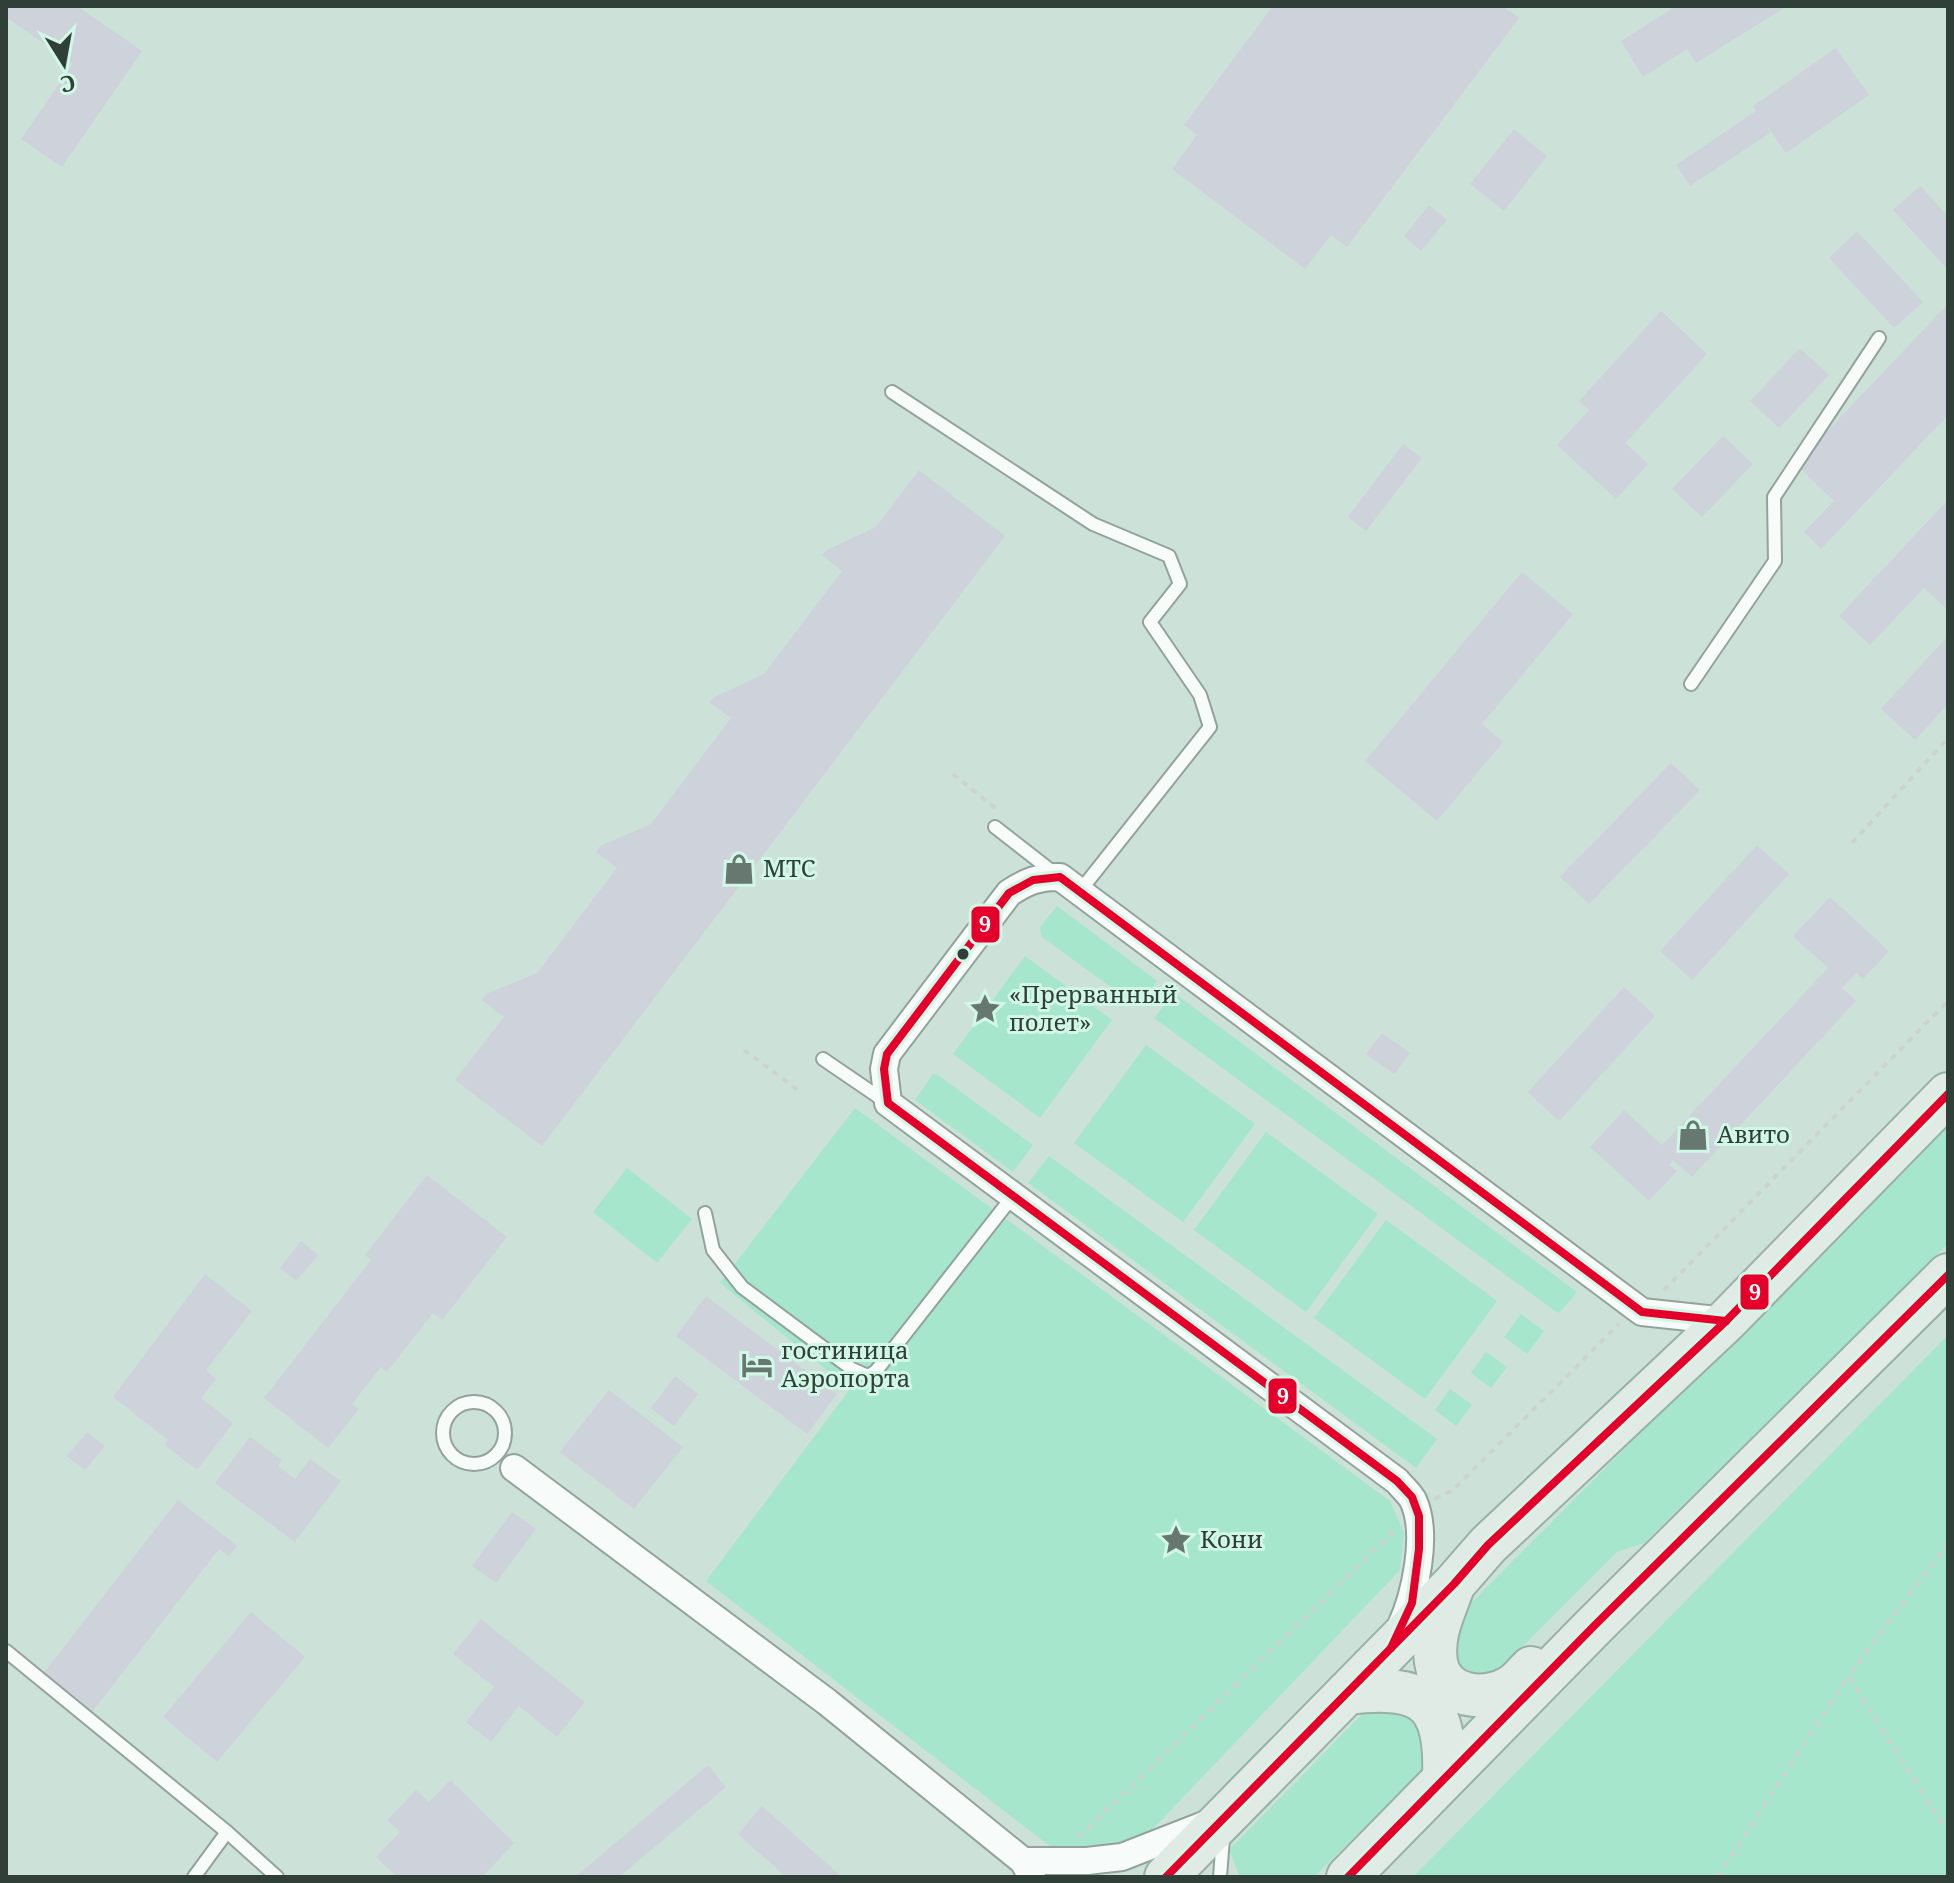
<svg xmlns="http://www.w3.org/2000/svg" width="1954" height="1883" font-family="'Noto Serif',serif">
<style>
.green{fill:#a6e6cc}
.building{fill:#cdd2db}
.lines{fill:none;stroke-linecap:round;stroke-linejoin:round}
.service-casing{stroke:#93a39c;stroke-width:16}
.minor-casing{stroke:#93a39c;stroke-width:30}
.primary-casing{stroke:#99b0a6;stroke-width:46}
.path{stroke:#cdd3d0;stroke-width:4;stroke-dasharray:6 6;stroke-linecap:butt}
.service{stroke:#f7fbf9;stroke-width:12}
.minor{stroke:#f7fbf9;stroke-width:26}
.primary{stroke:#e0ebe6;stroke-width:42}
.bus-1-casing{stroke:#d1f7e6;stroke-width:14}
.bus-1{stroke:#e4002b;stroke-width:8}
.bus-dot{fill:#303f38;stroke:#d1f7e6;stroke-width:3}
.labels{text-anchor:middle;stroke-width:6;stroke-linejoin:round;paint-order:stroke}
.poi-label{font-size:24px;fill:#303f38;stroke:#d1f7e6;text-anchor:start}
.line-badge{stroke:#d1f7e6;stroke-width:3}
.badge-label{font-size:22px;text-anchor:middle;font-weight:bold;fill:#fff}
</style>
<rect width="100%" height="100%" fill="#cce2d8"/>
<!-- green -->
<g class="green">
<polygon points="1057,906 1157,981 1138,1007 1041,936 1040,927"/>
<polygon points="1025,956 1112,1020 1040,1118 953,1054"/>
<polygon points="1174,993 1577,1292 1559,1313 1555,1311 1154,1018"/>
<polygon points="1146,1045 1255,1124 1183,1222 1074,1143"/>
<polygon points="933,1074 938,1075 1033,1145 1013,1172 915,1100"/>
<polygon points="855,1108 1390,1501 1404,1533 1400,1570 1149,1833 1116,1852 1068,1852 1047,1844 706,1581 850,1389 720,1283"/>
<polygon points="1948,1124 1948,1244 1644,1543 1617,1552 1494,1675 1480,1683 1452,1666 1454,1622 1467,1607"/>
<polygon points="1266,1132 1378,1214 1306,1312 1194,1230"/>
<polygon points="1049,1156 1437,1439 1416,1468 1028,1183"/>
<polygon points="627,1168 692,1219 657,1263 593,1212"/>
<polygon points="1386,1220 1497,1301 1425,1399 1314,1318"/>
<polygon points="1521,1314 1544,1331 1527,1354 1504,1337"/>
<polygon points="1948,1335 1948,1877 1413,1877"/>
<polygon points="1486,1352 1507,1367 1491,1388 1471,1373"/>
<polygon points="1450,1389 1472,1405 1456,1426 1435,1410"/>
<path d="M 1396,1710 C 1421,1727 1428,1736 1426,1767 L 1314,1877 L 1240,1877 L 1229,1850 L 1363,1713 Z"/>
</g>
<!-- building -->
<g class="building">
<polygon points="6,6 77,6 142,51 62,167 21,139 73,64 6,17"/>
<polygon points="1273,6 1502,6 1519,18 1347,247 1331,235 1305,269 1172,169 1197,135 1184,125"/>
<polygon points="1676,6 1787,6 1696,63 1687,49 1643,77 1621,41"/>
<polygon points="1836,48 1869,95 1786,153 1766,125 1770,133 1690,186 1676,165 1756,111 1753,106"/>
<polygon points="1514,129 1547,156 1504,211 1470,184"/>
<polygon points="1920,186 1948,216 1948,270 1893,210"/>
<polygon points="1429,205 1447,220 1421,251 1404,236"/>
<polygon points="1857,231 1923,302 1894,328 1829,258"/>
<polygon points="1948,304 1948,415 1821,549 1804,532 1834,501 1796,464"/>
<polygon points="1661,311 1707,354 1625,443 1648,464 1616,499 1557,445 1589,410 1579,401"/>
<polygon points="1800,348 1829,375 1779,428 1750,401"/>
<polygon points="1723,436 1753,464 1702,517 1672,489"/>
<polygon points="1403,444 1422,458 1366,531 1348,517"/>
<polygon points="919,470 1005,536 542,1146 455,1080 504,1017 482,1000 486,994 537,973 617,868 596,852 600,846 651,824 731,718 709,702 714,697 764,674 842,571 822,555 827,550 876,527"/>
<polygon points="1948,500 1948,610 1924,588 1870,645 1839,616"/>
<polygon points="1522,572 1573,614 1482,724 1503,742 1437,821 1365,761"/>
<polygon points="1948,636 1948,704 1915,740 1881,709"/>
<polygon points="1671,763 1700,790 1589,904 1560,877"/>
<polygon points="1757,845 1789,874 1692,980 1660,951"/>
<polygon points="1830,897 1889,951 1863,979 1856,973 1842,988 1856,1001 1692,1177 1673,1160 1669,1165 1677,1171 1649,1201 1590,1147 1624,1110 1662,1145 1828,968 1793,936"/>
<polygon points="1624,987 1655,1016 1559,1121 1528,1092"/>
<polygon points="1382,1033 1410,1053 1394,1074 1366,1054"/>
<polygon points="427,1175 507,1237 442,1320 433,1313 387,1372 381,1367 352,1404 359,1409 328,1448 264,1398 371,1260 365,1255"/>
<polygon points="301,1241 318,1255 296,1281 280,1268"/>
<polygon points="205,1274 252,1311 206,1370 216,1379 201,1398 233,1423 197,1470 165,1445 168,1440 113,1397"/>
<polygon points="706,1296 837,1394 807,1434 676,1336"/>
<polygon points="675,1376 698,1394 674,1426 651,1408"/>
<polygon points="609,1390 683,1447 634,1509 560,1452"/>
<polygon points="87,1432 105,1446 85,1470 67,1456"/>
<polygon points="250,1437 282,1460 278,1466 295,1479 310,1459 341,1481 295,1542 215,1483"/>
<polygon points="178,1500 237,1546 229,1556 219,1549 92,1712 43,1674"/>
<polygon points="512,1512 536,1529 496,1583 472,1566"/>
<polygon points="251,1612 305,1657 217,1762 163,1717"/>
<polygon points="481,1619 585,1702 557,1737 519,1706 491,1742 466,1722 494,1687 453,1654"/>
<polygon points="708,1765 726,1787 619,1877 575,1877"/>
<polygon points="450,1780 514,1843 482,1877 397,1877 376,1857 400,1832 387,1820 416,1790 429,1802"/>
<polygon points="762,1806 842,1877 786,1877 738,1834"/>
</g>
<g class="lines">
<defs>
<g id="service">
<polyline points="892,392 1093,524 1169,556 1180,584 1150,622 1200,695 1210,727 1080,891"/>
<polyline points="1691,684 1775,561 1774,497 1879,338"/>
<polyline points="995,827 1054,873"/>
<polyline points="823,1059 886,1102"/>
<polyline points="705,1213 713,1250 742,1287 852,1369 868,1376 876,1371 1013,1196"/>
<circle cx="474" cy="1433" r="31"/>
<polyline points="6,1651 227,1832 277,1877"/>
<polyline points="194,1877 227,1832"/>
<polyline points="1220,1877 1223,1837"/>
</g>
<g id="minor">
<polyline points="514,1468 827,1702 1023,1861 1032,1877"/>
<path d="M 1400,1628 C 1415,1596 1429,1534 1413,1500 C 1409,1493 1402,1487 1397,1481 L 888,1103 L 884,1069 L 887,1054 L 1009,893 C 1026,882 1039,876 1060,877 L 1642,1312 L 1726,1321"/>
<polyline points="1023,1861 1087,1861 1122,1857 1209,1823"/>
</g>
<g id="primary">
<path d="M 1452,1589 C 1443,1614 1432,1635 1436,1662 C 1441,1698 1487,1703 1512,1686 C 1519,1682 1525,1674 1531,1668"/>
<path d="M 1347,1693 C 1421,1684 1447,1699 1444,1776"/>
<polyline points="1166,1877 1454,1584 1488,1545 1726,1321 1948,1094"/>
<polyline points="1348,1877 1594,1626 1948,1275"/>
</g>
</defs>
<!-- service casing -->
<use href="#service" class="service-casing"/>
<!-- minor casing -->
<use href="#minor" class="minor-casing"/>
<!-- primary casing -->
<use href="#primary" class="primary-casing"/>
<!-- path -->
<g class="path">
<polyline points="953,774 999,811"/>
<polyline points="1852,843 1948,738"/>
<polyline points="744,1050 799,1091"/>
<polyline points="1664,1290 1948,1001"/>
<polyline points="1435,1499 1453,1490 1619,1324"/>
<polyline points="1948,1543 1848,1676 1948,1833"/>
<polyline points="1079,1837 1397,1528"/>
<polyline points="1718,1877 1848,1676"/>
</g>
<!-- service -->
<use href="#service" class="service"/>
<!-- minor -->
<use href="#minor" class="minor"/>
<!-- primary -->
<use href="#primary" class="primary"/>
<defs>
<g id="bus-1">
<polyline points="1391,1648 1412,1603 1419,1549 1419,1516 1412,1497 1397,1481 888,1103 884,1069 887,1054 1009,893 1033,880 1060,877 1642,1312 1726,1321"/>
<polyline points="1166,1877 1454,1584 1488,1545 1726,1321 1948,1094"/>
<polyline points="1348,1877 1594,1626 1948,1275"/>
</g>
</defs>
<!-- bus-1 casing -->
<use href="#bus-1" class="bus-1-casing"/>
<!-- bus-1 -->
<use href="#bus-1" class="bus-1"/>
</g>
<!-- icons -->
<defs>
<symbol id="shop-bare" viewBox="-9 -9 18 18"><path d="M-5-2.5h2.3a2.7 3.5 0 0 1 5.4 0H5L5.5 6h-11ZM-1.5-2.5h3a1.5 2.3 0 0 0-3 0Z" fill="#677870" stroke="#d1f7e6" stroke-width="2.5" paint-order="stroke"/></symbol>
<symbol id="sight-bare" viewBox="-9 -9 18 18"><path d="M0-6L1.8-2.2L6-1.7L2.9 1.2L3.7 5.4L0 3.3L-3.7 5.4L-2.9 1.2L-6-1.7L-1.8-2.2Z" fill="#677870" stroke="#d1f7e6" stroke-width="2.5" paint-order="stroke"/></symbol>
<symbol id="hotel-bare" viewBox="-9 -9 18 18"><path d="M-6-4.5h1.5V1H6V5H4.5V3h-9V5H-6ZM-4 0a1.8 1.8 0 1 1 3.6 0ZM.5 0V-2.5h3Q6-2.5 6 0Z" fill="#677870" stroke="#d1f7e6" stroke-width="2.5" paint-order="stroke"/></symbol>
</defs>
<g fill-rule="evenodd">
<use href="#shop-bare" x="717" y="847" width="44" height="44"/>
<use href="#sight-bare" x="963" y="987" width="44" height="44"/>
<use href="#shop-bare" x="1671" y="1113" width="44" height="44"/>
<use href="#hotel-bare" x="735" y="1343" width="44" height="44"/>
<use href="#sight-bare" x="1154" y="1518" width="44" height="44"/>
</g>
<!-- markers -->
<circle class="bus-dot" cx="963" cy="954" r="7"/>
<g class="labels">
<!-- poi labels -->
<g class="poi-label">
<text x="763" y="877">МТС</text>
<text x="1009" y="1003">«Пpepвaнный<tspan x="1009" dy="28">пoлeт»</tspan></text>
<text x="1717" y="1143">Авито</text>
<text x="781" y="1359">гостиница<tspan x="781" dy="28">Аэропорта</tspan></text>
<text x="1200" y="1548">Кони</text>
</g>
</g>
<g class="line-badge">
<rect x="970" y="905" width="31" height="39" rx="8" fill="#e4002b"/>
<rect x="1739" y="1273" width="31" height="38" rx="8" fill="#e4002b"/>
<rect x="1267" y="1377" width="31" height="38" rx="8" fill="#e4002b"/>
</g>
<g class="badge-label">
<text x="985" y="932">9</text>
<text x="1755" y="1300">9</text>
<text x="1283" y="1404">9</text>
</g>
<!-- border -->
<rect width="1954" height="1883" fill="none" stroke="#303f38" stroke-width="16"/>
<!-- north arrow -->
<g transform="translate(64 64) rotate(169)" stroke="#d1f7e6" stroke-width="6" paint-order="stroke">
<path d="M0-6L14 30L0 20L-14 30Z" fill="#303f38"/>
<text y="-12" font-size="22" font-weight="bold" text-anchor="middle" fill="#303f38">С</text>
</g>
</svg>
